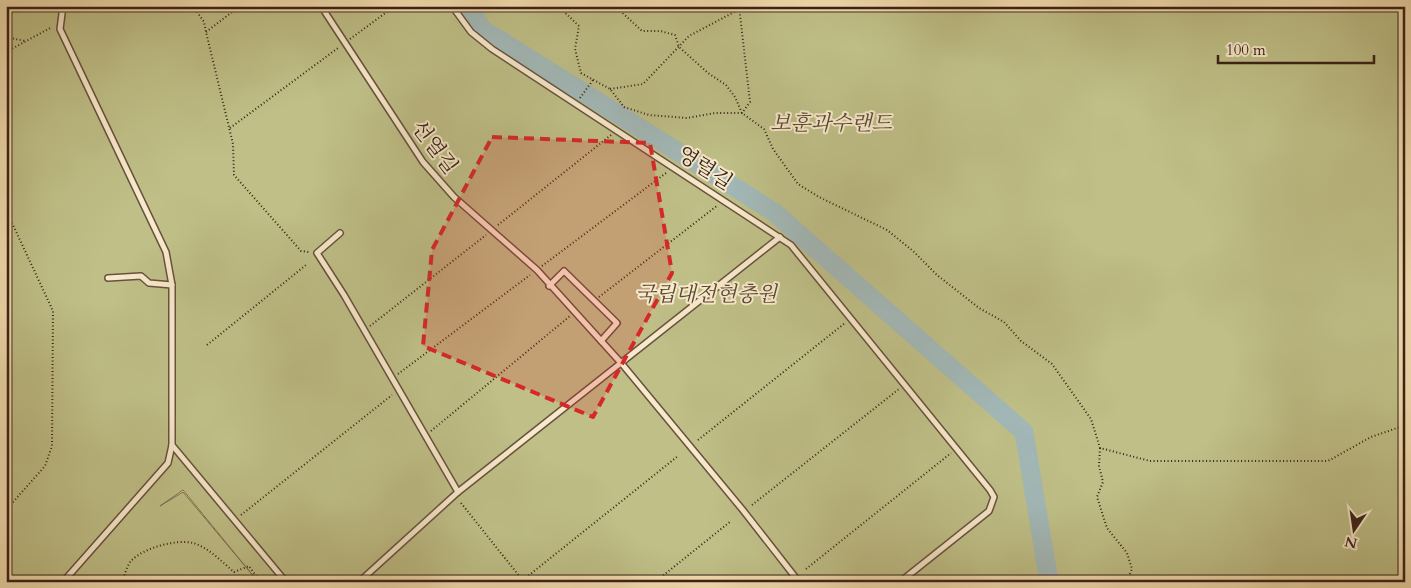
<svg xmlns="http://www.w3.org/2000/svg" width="1411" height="588" font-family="Cardo,'Noto Serif KR',serif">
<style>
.green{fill:#bfbf87;stroke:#7c7050;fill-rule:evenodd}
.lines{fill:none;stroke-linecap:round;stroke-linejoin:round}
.river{stroke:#a2b8b7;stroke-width:19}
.lane-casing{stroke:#68513e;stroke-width:8}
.path{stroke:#392218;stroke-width:2;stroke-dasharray:1 2.5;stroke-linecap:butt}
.lane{stroke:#f7e9cb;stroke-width:5}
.marked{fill:#d62828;fill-opacity:0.2;stroke:#d62828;stroke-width:4;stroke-dasharray:10 6;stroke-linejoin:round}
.labels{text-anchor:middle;stroke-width:4;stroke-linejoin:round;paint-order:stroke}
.park-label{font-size:21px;font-style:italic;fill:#5a4934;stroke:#f7e9cb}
.street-label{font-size:21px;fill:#392218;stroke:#f7e9cb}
</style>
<rect width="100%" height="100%" fill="#f3ddaf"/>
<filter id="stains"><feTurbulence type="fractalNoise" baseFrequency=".004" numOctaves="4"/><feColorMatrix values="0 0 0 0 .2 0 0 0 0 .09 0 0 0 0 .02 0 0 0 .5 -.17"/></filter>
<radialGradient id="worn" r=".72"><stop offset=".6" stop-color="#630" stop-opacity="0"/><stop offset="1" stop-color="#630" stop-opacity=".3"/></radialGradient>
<!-- green -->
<path class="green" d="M 6,6 L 1405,6 L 1405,582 L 6,582 ZM 183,490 L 255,578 L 183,492 L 160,506 Z"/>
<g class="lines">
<!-- river -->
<polyline class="river" points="469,6 482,29 774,212 1024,432 1049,582"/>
<defs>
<g id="lane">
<polyline points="63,6 60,29 166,252 172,285 172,445 168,463 63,582"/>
<polyline points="321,6 423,162 454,197 537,270 622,364 742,509 799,582"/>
<polyline points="452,6 471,32 492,49 791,245 990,490 994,497 989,511 900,582"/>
<polyline points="340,233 317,253 344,295 458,492 780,237"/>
<polyline points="108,278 141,276 149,283 172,285"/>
<polyline points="549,286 564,271 617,323 601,341"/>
<polyline points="172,445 286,582"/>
<polyline points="359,582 458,492"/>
</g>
</defs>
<!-- lane casing -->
<use href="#lane" class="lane-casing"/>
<!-- path -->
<g class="path">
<polyline points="193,6 204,22 206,32 233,144 234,175 301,251 309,252"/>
<polyline points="558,6 579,26 575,49 581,73 610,89 624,107 649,115 687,118 715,113 742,113 750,102 739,6"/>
<polyline points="615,6 642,31 660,31 675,35 679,47 708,73 726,85 735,97 742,113 764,129 773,149 798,184 819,197 887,230 913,251 937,275 979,308 1004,322 1021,341 1052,364 1091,419 1100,448 1150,461 1328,461 1371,437 1403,426"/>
<polyline points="206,32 240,6"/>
<polyline points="6,37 25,41"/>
<polyline points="350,39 395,6"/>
<polyline points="6,52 52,27"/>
<polyline points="610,89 643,84 689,36 738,10"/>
<polyline points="580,98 593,80"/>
<polyline points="230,128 338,48"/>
<polyline points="6,210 53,311 52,446 45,466 6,510"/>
<polyline points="498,225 611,135"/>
<polyline points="542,266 666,173"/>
<polyline points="599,297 718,205"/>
<polyline points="370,326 486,235"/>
<polyline points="207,345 306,265"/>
<polyline points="398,374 530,275"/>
<polyline points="431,431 570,316"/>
<polyline points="698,440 845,323"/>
<polyline points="1100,448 1099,466 1103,482 1097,497 1107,528 1127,553 1132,569 1126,582"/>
<polyline points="461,503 524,582"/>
<polyline points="752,505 899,389"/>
<polyline points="241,515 392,395"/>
<polyline points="806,569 951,453"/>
<polyline points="523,580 678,456"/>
<path d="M 122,582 C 125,575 127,565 131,561 C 143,548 176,539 193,543 C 208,547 222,562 234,572 L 249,566 L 258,579 L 258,582"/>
<polyline points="655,582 731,521"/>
</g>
<!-- lane -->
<use href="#lane" class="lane"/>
</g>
<!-- marked area -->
<path class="marked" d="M 492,137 L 650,143 L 672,273 L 593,417 L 423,346 L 432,250 Z"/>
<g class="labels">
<!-- park labels -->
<g class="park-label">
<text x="831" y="130">보훈과수랜드</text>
<text x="706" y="301">국립대전현충원</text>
</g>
<!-- street labels -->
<g class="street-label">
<text transform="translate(435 147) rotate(53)" y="7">선열길</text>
<text transform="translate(705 168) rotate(33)" y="7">영렬길</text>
</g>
</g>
<!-- margin -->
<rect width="1411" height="588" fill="none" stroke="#f3ddaf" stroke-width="25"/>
<rect x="8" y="8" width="1396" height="573" fill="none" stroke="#392218" stroke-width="2.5"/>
<rect x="12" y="12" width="1386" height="563" fill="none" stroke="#392218"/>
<!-- north arrow -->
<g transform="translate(1354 530) rotate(193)" stroke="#f7e9cb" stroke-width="4" paint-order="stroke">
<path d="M0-4L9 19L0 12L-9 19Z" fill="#392218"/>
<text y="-8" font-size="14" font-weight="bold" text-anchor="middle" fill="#392218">N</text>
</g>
<!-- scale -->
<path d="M1218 55v8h156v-8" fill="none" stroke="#392218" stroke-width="2.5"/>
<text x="1226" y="55" font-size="15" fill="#392218" stroke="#f7e9cb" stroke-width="4" paint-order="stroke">100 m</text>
<rect width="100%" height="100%" filter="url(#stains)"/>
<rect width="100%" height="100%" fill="url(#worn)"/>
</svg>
